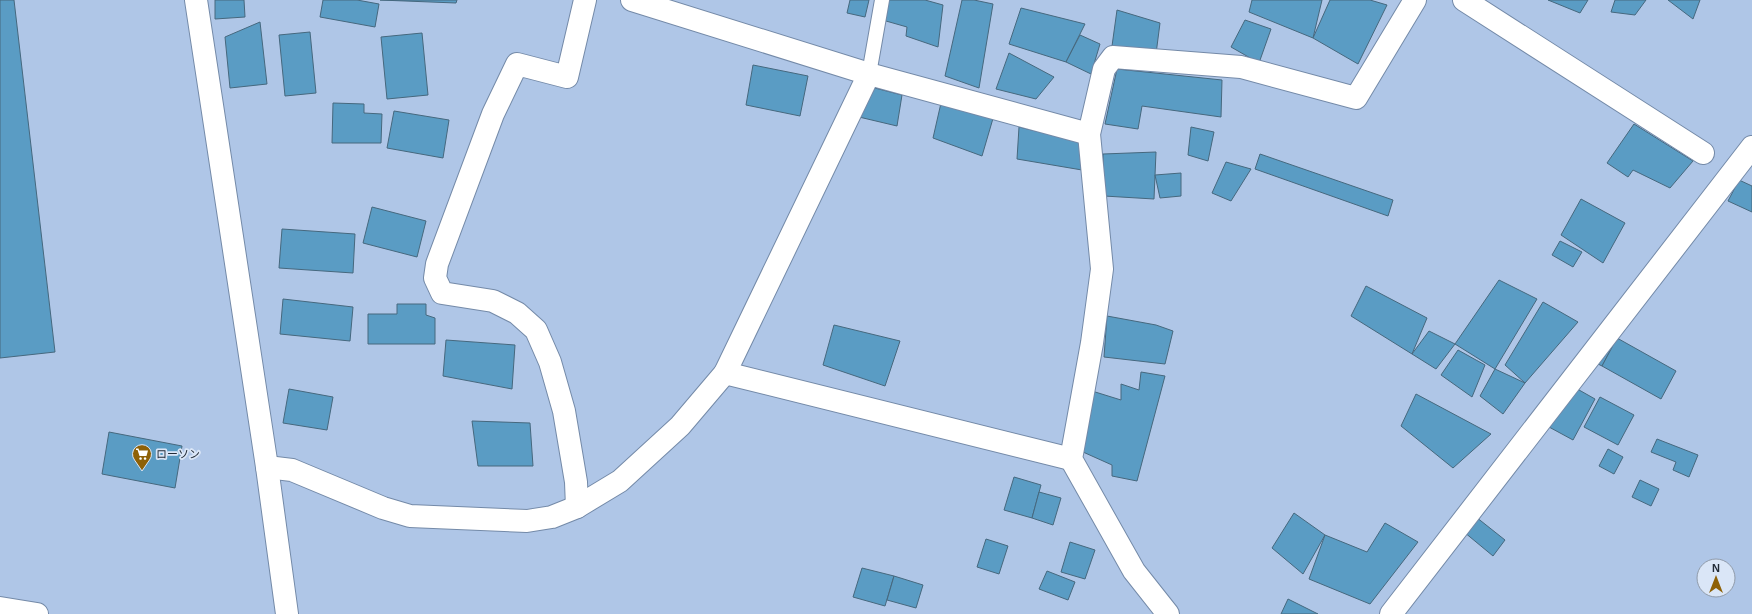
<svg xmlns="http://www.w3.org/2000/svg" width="1752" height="614" font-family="Helvetica,'Noto Sans JP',sans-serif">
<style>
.building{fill:#5a9cc4;stroke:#46687e}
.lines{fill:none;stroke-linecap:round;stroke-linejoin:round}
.service-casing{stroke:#748aa8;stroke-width:16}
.minor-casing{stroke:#748aa8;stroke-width:24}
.tertiary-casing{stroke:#748aa8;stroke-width:24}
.service{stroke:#fff;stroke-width:14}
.minor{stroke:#fff;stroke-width:22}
.tertiary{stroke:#fff;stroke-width:22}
.labels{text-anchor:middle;stroke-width:3.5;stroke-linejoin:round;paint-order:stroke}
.poi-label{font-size:11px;fill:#222b37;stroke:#dae6f7;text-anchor:start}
</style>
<rect width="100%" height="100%" fill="#afc6e7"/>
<!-- building -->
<g class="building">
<polygon points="0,0 14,0 55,352 0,358"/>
<polygon points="215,0 244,0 245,17 215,19"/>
<polygon points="323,0 357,0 379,4 375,27 320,17"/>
<polygon points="380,0 457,0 456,3"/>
<polygon points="850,0 869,0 865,17 847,13"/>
<polygon points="887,0 925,0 943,5 938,47 906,36 907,27 879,19"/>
<polygon points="962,0 974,0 993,4 979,88 945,76"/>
<polygon points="1252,0 1322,0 1313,38 1249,12"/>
<polygon points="1330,0 1370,0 1387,5 1358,64 1313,38"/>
<polygon points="1548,0 1588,0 1580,13"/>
<polygon points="1615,0 1646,0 1635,15 1611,12"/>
<polygon points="1668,0 1700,0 1693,19"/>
<polygon points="1021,8 1085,24 1066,62 1009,44"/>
<polygon points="1117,10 1160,23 1156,54 1112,46"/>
<polygon points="1245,20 1271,29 1259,63 1231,47"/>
<polygon points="260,22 267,84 230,88 225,37"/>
<polygon points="310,32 316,93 285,96 279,35"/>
<polygon points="422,33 428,95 387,99 381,37"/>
<polygon points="1080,35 1100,44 1091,74 1066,62"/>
<polygon points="1009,53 1054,77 1036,99 996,89"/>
<polygon points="753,65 808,76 800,116 746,105"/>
<polygon points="1117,69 1222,80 1221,117 1142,106 1138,129 1105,124"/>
<polygon points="871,87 902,95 897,126 859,117"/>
<polygon points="333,103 364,104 364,113 382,114 381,143 332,143"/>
<polygon points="941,103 994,115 982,156 933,138"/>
<polygon points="394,111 449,120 443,158 387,148"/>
<polygon points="1634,124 1693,161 1670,188 1633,170 1628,177 1607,163"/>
<polygon points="1019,127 1082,142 1082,170 1017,159"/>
<polygon points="1191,127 1214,132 1208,161 1188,155"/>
<polygon points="1156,152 1154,199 1104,196 1103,154"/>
<polygon points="1260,154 1393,200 1388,216 1255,169"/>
<polygon points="1226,162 1251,169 1231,201 1212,193"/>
<polygon points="1181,173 1181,196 1160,198 1155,175"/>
<polygon points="1739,180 1752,186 1752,212 1728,201"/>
<polygon points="1581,199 1625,223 1603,263 1561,235"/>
<polygon points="372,207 426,221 417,257 363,243"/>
<polygon points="282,229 355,234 353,273 279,268"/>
<polygon points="1560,241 1582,252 1573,267 1552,255"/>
<polygon points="1499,280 1537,299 1495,369 1455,344"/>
<polygon points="1366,286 1427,318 1412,354 1351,316"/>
<polygon points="283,299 353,307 350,341 280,334"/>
<polygon points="1543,302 1578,322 1525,383 1505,365"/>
<polygon points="397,304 426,304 426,315 435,318 435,344 368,344 368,314 397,314"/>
<polygon points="1107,316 1156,325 1173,331 1165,364 1104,357"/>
<polygon points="834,325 900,341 885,386 823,365"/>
<polygon points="1429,331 1455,344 1436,369 1412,354"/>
<polygon points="1617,338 1602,366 1594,362"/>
<polygon points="1617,338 1676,371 1661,399 1602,366"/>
<polygon points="446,340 515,345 512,389 443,376"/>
<polygon points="1458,350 1485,365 1472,397 1441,375"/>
<polygon points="1495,369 1525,383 1503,414 1480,396"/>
<polygon points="1141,372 1165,376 1137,481 1112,476 1112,465 1083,452 1092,391 1121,400 1121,384 1139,390"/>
<polygon points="1572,386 1595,399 1573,440 1549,427"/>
<polygon points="289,389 333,397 327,430 283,423"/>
<polygon points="1416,394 1491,434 1453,468 1401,426"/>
<polygon points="1600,397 1634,415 1618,445 1584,427"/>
<polygon points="472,421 530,423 533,466 478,466"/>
<polygon points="109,432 182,446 175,488 102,474"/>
<polygon points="1657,439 1698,455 1689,477 1673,470 1676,462 1651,452"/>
<polygon points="1608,449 1623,457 1614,474 1599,466"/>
<polygon points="1014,477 1041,485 1032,518 1004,510"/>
<polygon points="1640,480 1659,489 1651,506 1632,497"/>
<polygon points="1039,492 1061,498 1053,525 1032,518"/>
<polygon points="1294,513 1325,535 1303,574 1272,548"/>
<polygon points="1476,517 1505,540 1493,556 1464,532"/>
<polygon points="1385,523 1418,542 1370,604 1309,579 1325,535 1367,552"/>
<polygon points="986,539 1008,546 999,574 977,567"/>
<polygon points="1070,542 1095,550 1085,579 1061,572"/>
<polygon points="862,568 894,576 885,606 853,597"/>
<polygon points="1047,571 1075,582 1068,600 1039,589"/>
<polygon points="894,576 923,585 916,608 887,600"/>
<polygon points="1288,599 1318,614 1281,614"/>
</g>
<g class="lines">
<defs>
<polyline id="service" points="869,74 882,0"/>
<g id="minor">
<polyline points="632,0 869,74 1089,134"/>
<polyline points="1464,0 1703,153"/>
<polyline points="725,373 1071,459"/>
<polyline points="267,467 292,470 383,508 410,516 527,521 552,517 577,507 620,481 680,426 725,373 869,74"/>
<polyline points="577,507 576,482 564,411 550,362 536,330 517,313 493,301 442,293 435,278 437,264 493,114 517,64 567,77 585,0"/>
<polyline points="1168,614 1134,571 1071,459 1092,343 1102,269 1089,134 1104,69 1113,57 1241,67 1356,98 1415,0"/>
</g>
<g id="tertiary">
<polyline points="196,0 267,467 287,614"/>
<polyline points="0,608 37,614"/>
<polyline points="1391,614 1752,147"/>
</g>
</defs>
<!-- service casing -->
<use href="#service" class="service-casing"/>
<!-- minor casing -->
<use href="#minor" class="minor-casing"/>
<!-- tertiary casing -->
<use href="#tertiary" class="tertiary-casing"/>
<!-- service -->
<use href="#service" class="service"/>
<!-- minor -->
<use href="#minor" class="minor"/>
<!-- tertiary -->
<use href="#tertiary" class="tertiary"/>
</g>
<!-- icons -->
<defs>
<symbol id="supermarket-pin" viewBox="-11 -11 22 30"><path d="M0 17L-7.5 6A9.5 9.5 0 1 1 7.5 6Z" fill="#8e6107" stroke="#dae6f7"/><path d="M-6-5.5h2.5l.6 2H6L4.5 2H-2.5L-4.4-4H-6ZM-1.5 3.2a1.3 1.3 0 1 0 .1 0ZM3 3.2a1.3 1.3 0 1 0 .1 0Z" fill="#fff"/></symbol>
</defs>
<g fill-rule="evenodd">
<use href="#supermarket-pin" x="131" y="443" width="22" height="30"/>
</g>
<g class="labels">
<!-- poi labels -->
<g class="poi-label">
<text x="156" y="458">ローソン</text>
</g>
</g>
<!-- north arrow -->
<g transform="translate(1716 578)"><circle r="19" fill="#dae6f7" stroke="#909baa"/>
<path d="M0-3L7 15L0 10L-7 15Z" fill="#8e6107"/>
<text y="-6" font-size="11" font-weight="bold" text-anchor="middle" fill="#222b37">N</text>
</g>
</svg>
